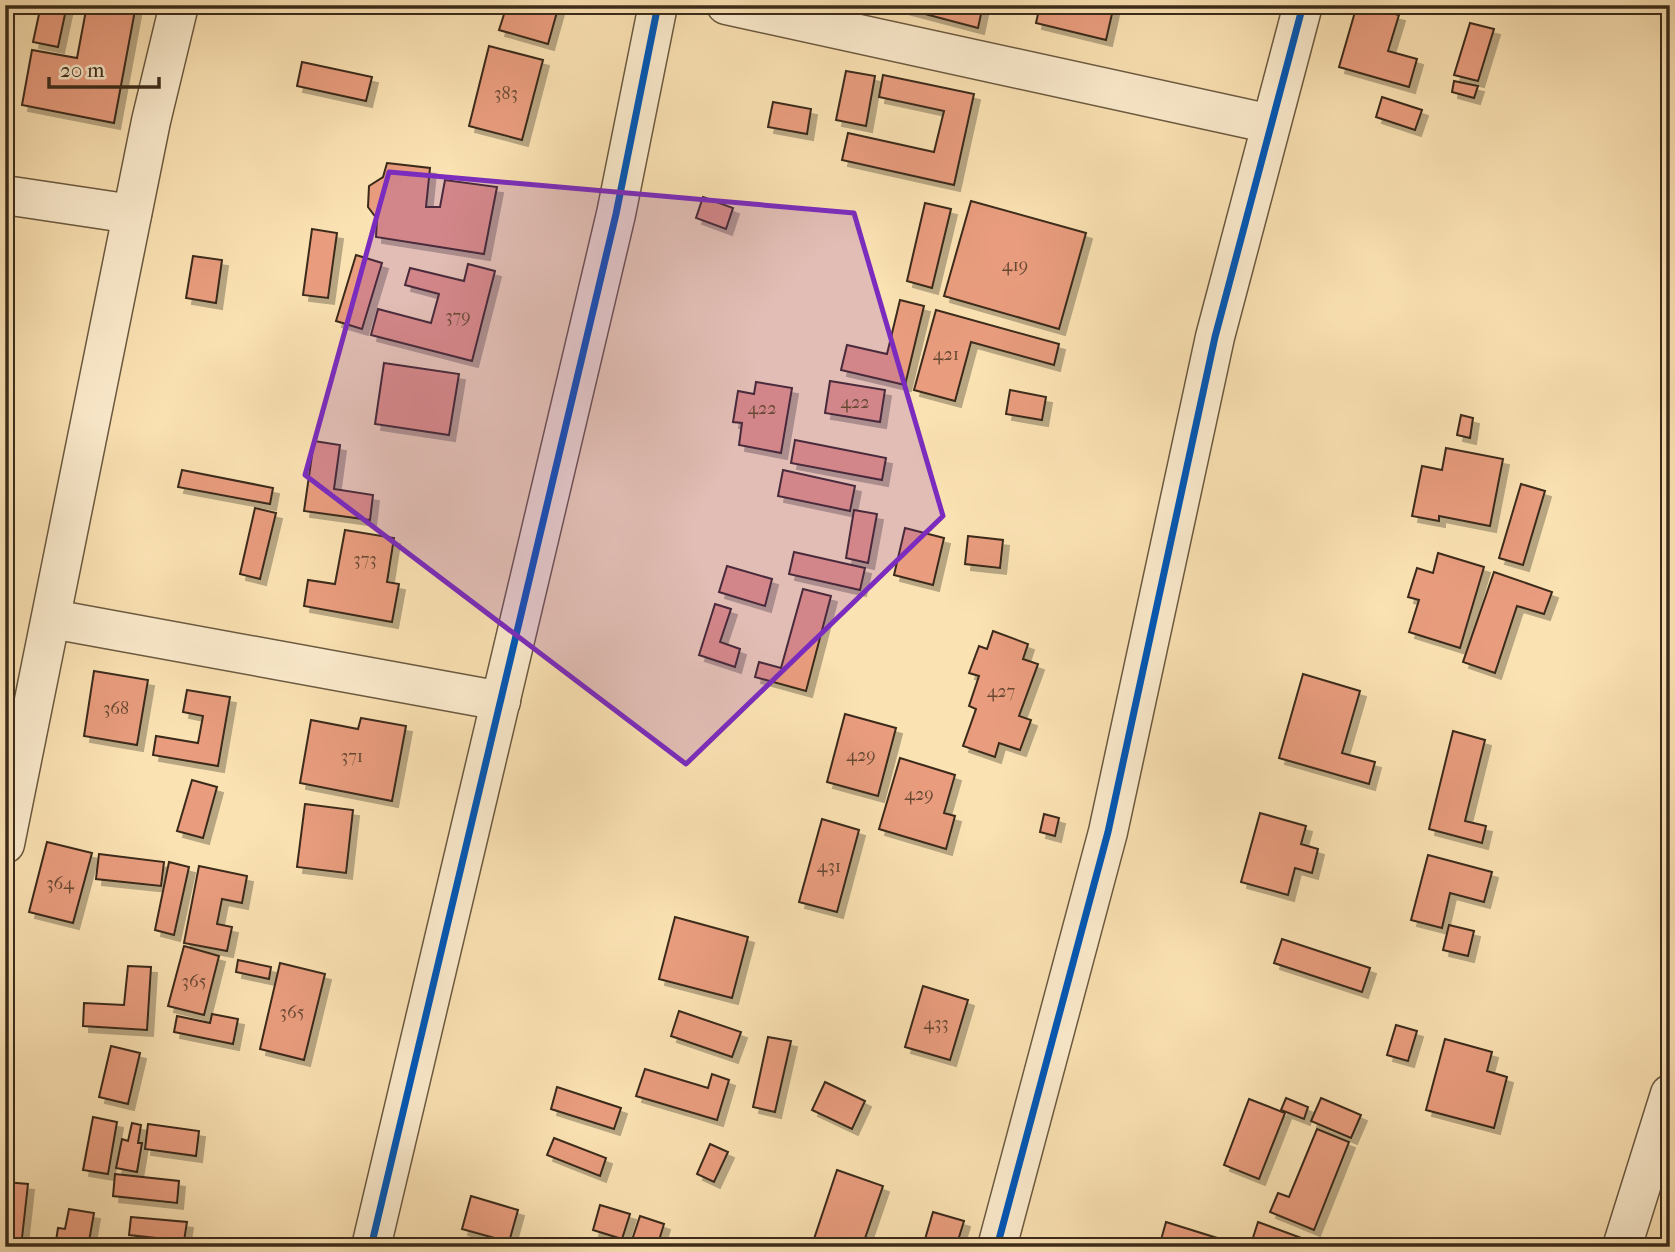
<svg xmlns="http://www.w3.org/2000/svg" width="1675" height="1252" font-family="'IM FELL French Canon',serif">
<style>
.building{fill:#e99d7e;stroke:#3b2b1a;stroke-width:2;filter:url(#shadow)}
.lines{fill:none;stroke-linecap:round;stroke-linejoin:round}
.street-casing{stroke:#6b5940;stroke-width:41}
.street{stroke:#fcecce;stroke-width:38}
.cycleway-casing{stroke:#fcecce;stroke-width:11}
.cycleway{stroke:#0057b8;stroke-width:7}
.marked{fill:#7b2cbf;fill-opacity:0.2;stroke:#7b2cbf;stroke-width:5;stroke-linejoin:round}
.labels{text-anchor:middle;stroke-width:6;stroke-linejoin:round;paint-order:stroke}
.number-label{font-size:18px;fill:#664833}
</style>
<defs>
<filter id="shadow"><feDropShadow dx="6" dy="6" stdDeviation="0" flood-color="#0004"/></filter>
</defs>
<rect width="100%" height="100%" fill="#fbe2b3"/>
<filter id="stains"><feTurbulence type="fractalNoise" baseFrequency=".00286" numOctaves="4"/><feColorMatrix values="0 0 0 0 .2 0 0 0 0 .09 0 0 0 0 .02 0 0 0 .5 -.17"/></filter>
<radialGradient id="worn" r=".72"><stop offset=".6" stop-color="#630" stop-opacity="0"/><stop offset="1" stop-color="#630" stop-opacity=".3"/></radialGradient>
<!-- building -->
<g class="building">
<polygon points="41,5 67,5 58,47 33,42"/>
<polygon points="87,5 136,5 114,123 22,105 32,50 77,58"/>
<polygon points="507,5 559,5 548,44 499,30"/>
<polygon points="891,5 983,5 978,28"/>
<polygon points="1040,5 1114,5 1106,40 1036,23"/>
<polygon points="1357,5 1399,15 1388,51 1417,59 1409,87 1339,67"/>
<polygon points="1470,23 1494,29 1478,81 1454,75"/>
<polygon points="489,46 543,60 522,140 469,126"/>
<polygon points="302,62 372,77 366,101 297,86"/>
<polygon points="846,71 875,76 866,126 836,120"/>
<polygon points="883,75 974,94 954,185 842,160 848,133 934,152 944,111 879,97"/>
<polygon points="1454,81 1478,86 1474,98 1452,92"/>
<polygon points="1382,97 1422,110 1415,130 1376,117"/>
<polygon points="773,102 811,109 807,134 768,127"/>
<polygon points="387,163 430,168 426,207 440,207 445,180 497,187 484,254 376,237 377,219 368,207 369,186 383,177"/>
<polygon points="703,197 733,208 726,229 696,218"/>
<polygon points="971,201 1086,233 1059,329 944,296"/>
<polygon points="925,203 951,209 932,288 907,281"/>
<polygon points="312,229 337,233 328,298 303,295"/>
<polygon points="356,255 382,263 362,329 336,321"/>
<polygon points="193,256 222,260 216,303 186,298"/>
<polygon points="468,264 495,271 472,361 371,335 378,309 431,323 439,294 405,285 410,268 464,281"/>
<polygon points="900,300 924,306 905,385 841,370 847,345 887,354"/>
<polygon points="936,310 1059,344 1054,365 971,342 955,401 914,390"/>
<polygon points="384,363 459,374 449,435 375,424"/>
<polygon points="830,381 885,390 880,422 825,413"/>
<polygon points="756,382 792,388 781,453 739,445 742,423 733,422 738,391 754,394"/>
<polygon points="1010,390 1046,397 1042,420 1006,414"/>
<polygon points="1461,415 1473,418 1470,438 1457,435"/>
<polygon points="795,440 886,458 882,480 791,463"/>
<polygon points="314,441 340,445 334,489 373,495 370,520 304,511"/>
<polygon points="1446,448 1503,459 1490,526 1439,516 1439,521 1412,516 1422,466 1442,470"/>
<polygon points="182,470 273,488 270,504 178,487"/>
<polygon points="783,470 855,486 850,511 778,496"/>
<polygon points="1521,484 1545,491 1523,565 1499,558"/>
<polygon points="255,508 276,513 260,579 240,574"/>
<polygon points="854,510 877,514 868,563 846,558"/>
<polygon points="905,528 944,538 933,585 894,575"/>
<polygon points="345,530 394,538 387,582 399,584 392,622 304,606 308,580 335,584"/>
<polygon points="968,536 1003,540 1000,568 965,564"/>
<polygon points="794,552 865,568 860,590 789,574"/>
<polygon points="1438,553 1484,567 1460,648 1409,632 1419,600 1408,597 1417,568 1433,573"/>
<polygon points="727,566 772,579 765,606 719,592"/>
<polygon points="1494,572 1552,592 1544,614 1517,606 1495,673 1463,662"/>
<polygon points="803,589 831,596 806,691 755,677 759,662 781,668"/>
<polygon points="715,604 731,609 720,642 740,649 735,667 699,655"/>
<polygon points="993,631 1028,644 1023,659 1038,664 1019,716 1031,720 1020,750 999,743 995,757 963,746 976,709 969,706 979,676 969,673 979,646 987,649"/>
<polygon points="94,671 148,680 137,745 84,736"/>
<polygon points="1303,674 1360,691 1342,753 1375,762 1369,784 1279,758"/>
<polygon points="187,690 230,697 218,766 153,755 156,736 198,743 203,716 183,712"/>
<polygon points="845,714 896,728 878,796 827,782"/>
<polygon points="361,718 406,726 392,801 300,783 311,720 358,729"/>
<polygon points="1453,731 1485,740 1465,821 1486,826 1482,843 1429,829"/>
<polygon points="900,758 955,775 944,813 955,816 946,849 879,829"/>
<polygon points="192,780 217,787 203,838 177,831"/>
<polygon points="305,804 353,810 346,873 297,867"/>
<polygon points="1260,813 1306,826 1301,844 1318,849 1312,873 1295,868 1288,895 1241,882"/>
<polygon points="1044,814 1059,818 1055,836 1040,832"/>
<polygon points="822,819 859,830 837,912 799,902"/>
<polygon points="47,842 92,853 73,923 29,912"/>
<polygon points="99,854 164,862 161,886 96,879"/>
<polygon points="1428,855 1492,872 1484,902 1450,893 1442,928 1411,920"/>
<polygon points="169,862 189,867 174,935 155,930"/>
<polygon points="199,866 247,876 242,903 222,899 217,924 232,927 227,951 184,943"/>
<polygon points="675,917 748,937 732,998 659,979"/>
<polygon points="1449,925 1474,931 1468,956 1443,950"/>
<polygon points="1282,939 1370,968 1362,992 1274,963"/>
<polygon points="184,946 219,956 204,1015 168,1006"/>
<polygon points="238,960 271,967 269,979 236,972"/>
<polygon points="280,963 325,974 304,1060 260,1049"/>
<polygon points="128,966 151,967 147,1030 83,1026 84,1003 124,1005"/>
<polygon points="923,986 968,1000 950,1060 905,1047"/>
<polygon points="679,1011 741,1032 732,1057 671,1036"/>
<polygon points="212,1014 238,1019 233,1044 174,1032 177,1016 210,1023"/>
<polygon points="1396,1025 1417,1031 1408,1061 1387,1055"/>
<polygon points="768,1037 791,1041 775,1112 753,1107"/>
<polygon points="1445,1039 1492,1052 1487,1071 1507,1077 1494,1128 1426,1110"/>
<polygon points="111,1046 140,1053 128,1104 99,1097"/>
<polygon points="645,1069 708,1088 712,1074 729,1080 717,1120 636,1096"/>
<polygon points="825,1082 865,1101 852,1129 812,1110"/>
<polygon points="557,1087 621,1108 614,1129 551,1109"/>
<polygon points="1286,1098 1308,1107 1304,1119 1281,1110"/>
<polygon points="1321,1098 1361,1115 1351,1138 1311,1121"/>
<polygon points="1249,1099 1285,1113 1259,1179 1224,1165"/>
<polygon points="93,1117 117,1122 108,1174 83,1170"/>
<polygon points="132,1123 141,1125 138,1143 142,1143 137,1172 116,1168 122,1139 128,1141"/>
<polygon points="148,1124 199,1131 196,1156 145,1149"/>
<polygon points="1317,1129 1349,1142 1314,1230 1270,1212 1278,1193 1289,1197"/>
<polygon points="554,1138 606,1158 600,1176 547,1155"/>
<polygon points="710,1144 728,1152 714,1182 697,1174"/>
<polygon points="837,1170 883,1186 862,1247 835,1247 814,1239"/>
<polygon points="115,1174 179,1181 177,1203 113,1196"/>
<polygon points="5,1182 28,1184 21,1247 5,1247"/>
<polygon points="471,1196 518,1210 509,1242 462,1229"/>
<polygon points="600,1205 630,1214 622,1239 593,1230"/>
<polygon points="69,1209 94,1213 88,1247 55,1247 58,1228 65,1229"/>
<polygon points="933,1212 964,1221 956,1247 923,1246"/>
<polygon points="640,1216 664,1224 657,1247 630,1246"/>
<polygon points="131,1217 187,1222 184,1241 129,1235"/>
<polygon points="1166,1222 1230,1242 1228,1247 1159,1247"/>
<polygon points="1258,1222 1323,1246 1323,1247 1250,1247"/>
</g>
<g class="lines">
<defs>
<g id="street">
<polyline points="726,5 1271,124"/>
<polyline points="5,195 132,214"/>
<polyline points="52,619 501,701"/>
<polyline points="5,844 151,121 179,5"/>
<polyline points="371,1247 616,214 658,5"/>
<polyline points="997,1247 1108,832 1215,337 1303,5"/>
<polyline points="1622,1247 1670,1094"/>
</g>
</defs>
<!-- street casing -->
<use href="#street" class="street-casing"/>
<!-- street -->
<use href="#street" class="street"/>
<defs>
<g id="cycleway">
<polyline points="371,1247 616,214 658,5"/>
<polyline points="997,1247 1108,832 1215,337 1303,5"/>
</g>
</defs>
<!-- cycleway casing -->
<use href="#cycleway" class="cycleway-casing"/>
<!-- cycleway -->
<use href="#cycleway" class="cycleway"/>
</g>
<!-- marked area -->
<path class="marked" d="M 389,172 L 854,213 L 943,516 L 686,764 L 305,475 Z"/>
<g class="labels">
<!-- number labels -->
<g class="number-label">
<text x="506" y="99">383</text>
<text x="1015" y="271">419</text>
<text x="458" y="322">379</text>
<text x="946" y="360">421</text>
<text x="855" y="408">422</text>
<text x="762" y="414">422</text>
<text x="365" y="565">373</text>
<text x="1001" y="697">427</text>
<text x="116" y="714">368</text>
<text x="861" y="761">429</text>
<text x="352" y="762">371</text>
<text x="919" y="800">429</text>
<text x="829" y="872">431</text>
<text x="60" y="889">364</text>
<text x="194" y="987">365</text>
<text x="292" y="1018">365</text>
<text x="936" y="1029">433</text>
</g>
</g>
<!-- margin -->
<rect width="1675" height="1252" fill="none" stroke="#fbe2b3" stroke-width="28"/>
<rect x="7" y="7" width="1661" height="1238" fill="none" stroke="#3b2b1a" stroke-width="3.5"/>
<rect x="14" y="14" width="1647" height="1224" fill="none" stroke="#3b2b1a" stroke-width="2"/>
<!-- scale -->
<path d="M49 77v10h110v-10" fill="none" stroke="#3b2b1a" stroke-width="3.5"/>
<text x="60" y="77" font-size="21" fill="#3b2b1a" stroke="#fcecce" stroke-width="5" paint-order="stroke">20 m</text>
<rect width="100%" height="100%" filter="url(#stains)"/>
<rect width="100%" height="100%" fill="url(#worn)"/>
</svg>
